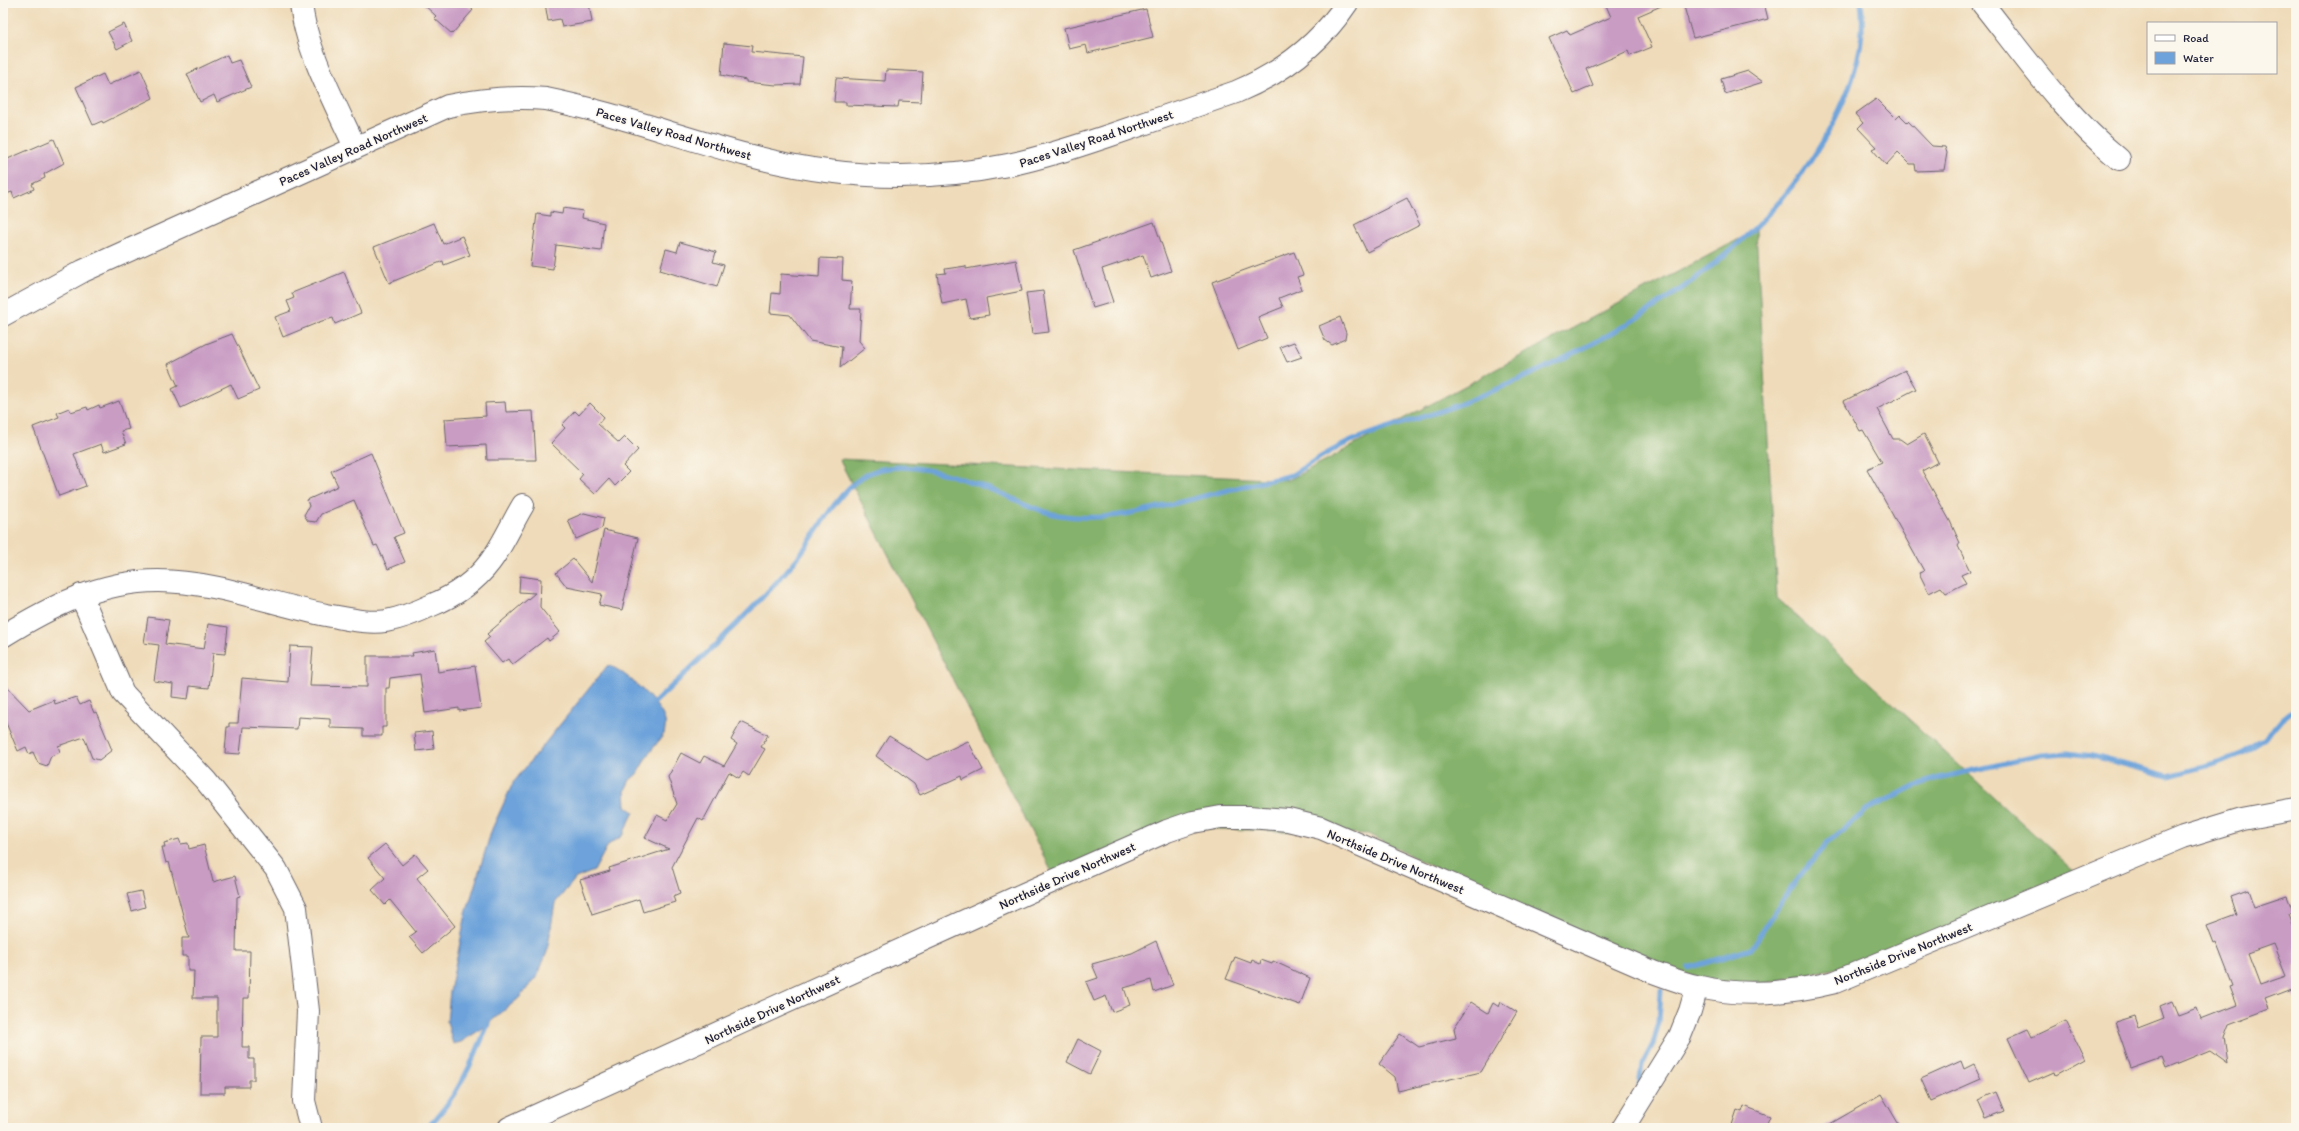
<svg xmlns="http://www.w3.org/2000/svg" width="2299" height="1131" font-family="Itim,sans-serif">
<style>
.forest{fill:#85b26c;stroke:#546a54}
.water{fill:#6da3da;stroke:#48628a}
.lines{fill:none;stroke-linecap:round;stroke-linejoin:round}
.stream{stroke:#6da3da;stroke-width:5}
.building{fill:#c99cc4;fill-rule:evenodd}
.minor-casing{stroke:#6a6367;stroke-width:24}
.minor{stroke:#fff;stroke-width:22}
.labels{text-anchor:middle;stroke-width:3;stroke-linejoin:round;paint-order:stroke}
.street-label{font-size:13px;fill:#22223b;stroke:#fbf7ec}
</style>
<rect width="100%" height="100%" fill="#fbf7ec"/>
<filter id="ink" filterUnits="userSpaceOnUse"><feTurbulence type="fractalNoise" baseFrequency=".025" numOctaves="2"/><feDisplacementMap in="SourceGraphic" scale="8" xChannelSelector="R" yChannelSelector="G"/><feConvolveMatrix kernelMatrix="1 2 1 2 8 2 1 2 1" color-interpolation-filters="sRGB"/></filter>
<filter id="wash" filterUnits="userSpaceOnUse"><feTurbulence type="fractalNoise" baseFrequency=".012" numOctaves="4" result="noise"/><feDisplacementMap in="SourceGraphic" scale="16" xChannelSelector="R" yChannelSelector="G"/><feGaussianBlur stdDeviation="0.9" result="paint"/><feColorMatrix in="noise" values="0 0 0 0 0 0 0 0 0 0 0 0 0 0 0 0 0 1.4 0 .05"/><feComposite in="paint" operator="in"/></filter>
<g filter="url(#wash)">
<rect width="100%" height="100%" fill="#efdbb9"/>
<!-- forest -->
<polygon class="forest" points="1756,230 1777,598 2082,878 1931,948 1724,992 1567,935 1368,834 1192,828 1057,882 839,459 1289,480"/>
<!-- water -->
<path class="water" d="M 608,665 C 624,670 661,704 665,721 C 666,725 665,730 664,734 L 648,755 L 637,774 L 630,780 L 625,790 L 626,806 L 634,812 L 622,836 L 608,845 L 594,871 L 576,878 L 555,903 L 547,952 L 538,975 L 519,998 L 483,1028 L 461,1042 L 453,1044 L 447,1022 L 450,991 L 466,914 L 492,829 L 513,783 Z"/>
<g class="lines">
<!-- stream -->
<g class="stream">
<path d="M 654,703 C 702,657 752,612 795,561 C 817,535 832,498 861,478 C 898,451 971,481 1009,497 C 1026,504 1040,512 1058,515 C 1102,523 1147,510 1189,500 C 1223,491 1257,483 1292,475 C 1313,461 1337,446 1361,437 C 1393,425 1426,417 1458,405 C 1592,353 1749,269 1823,141 C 1847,100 1868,51 1861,3"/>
<polyline points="1688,968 1751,949 1794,883 1827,843 1867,810 1914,786 1939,778 2041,755 2067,753 2093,756 2168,776 2219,763 2243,753 2265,739 2282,719 2296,708"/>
<polyline points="1639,1086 1642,1065 1653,1044 1659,1022 1661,990"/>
<path d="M 427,1128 C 456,1099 473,1062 488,1024"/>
</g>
</g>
<g id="blocks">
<!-- building -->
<g class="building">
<polygon points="422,3 465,3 473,10 452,34 434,18 436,16"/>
<polygon points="545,3 589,3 592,22 562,27 560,19 548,21"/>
<polygon points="1605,3 1668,3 1638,16 1652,47 1630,56 1628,51 1586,69 1593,86 1574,94 1549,38 1567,30 1570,35 1611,17"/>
<polygon points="1683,3 1764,3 1768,19 1693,38"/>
<polygon points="1146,9 1153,37 1088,53 1086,45 1069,49 1064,28"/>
<polygon points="124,24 132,41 117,49 108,32"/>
<polygon points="724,43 752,46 751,52 803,57 800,84 776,85 746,82 746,80 721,75"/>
<polygon points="227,55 230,63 239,60 251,87 217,102 214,95 200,102 187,74"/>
<polygon points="141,70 153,98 103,123 102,121 93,125 76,87 103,74 108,85"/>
<polygon points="886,70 923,72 921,102 899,101 898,107 846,105 846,102 834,102 836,78 885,81"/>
<polygon points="1748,71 1763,82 1725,94 1721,79"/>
<polygon points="1876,99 1896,119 1900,115 1907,122 1908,121 1932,146 1945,147 1947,153 1944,170 1916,171 1915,164 1910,164 1898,152 1886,165 1872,149 1876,147 1858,128 1863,123 1855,114"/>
<polygon points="54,139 64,163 44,174 45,178 32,184 34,189 14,198 12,192 3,195 3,161"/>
<polygon points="1407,198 1420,225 1367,252 1354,225"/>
<polygon points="563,208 583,211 582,218 604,223 601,251 556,245 553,269 530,266 537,214 550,216 550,212 562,214"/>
<polygon points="1154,222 1171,271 1151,278 1143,255 1102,269 1113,302 1093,308 1074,250"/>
<polygon points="434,223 443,244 462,236 470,255 444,265 443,261 389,283 374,247"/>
<polygon points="680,242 716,252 713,262 724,265 717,287 660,270 666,249 677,252"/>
<polygon points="1294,252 1303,275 1297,277 1302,289 1279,298 1283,307 1258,317 1267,338 1238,350 1212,282"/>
<polygon points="820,258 843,259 842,280 852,281 850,309 861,309 859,341 865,348 840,368 842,347 810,341 790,315 770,313 772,293 780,294 781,274 819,277"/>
<polygon points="1016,260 1022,291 986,298 989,315 970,318 966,299 942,304 937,274 946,273 945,269 966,266 966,269"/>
<polygon points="344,272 361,313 335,324 333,318 322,321 283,337 275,317 291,311 287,301 294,298 292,293"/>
<polygon points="1043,291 1049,332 1032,334 1026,293"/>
<polygon points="1340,317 1346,333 1345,339 1332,345 1325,340 1319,326"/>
<polygon points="232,334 259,390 238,399 231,384 181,408 172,389 178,386 168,364 206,344"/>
<polygon points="1294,342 1302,357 1287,362 1280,347"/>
<polygon points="1905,370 1916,389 1877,409 1893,439 1900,439 1907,444 1924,434 1938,462 1922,471 1950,521 1960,543 1958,546 1970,571 1961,575 1966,583 1946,593 1941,587 1929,593 1919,573 1924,571 1867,469 1882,462 1863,430 1860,431 1844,401"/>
<polygon points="119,401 129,429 121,431 126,444 104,452 101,444 74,454 86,486 59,496 33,427 59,417 57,413 69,408 71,412 87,407 88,410 99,405 100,408"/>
<polygon points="505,402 506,412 533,411 536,460 487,460 486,445 447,447 445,419 486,416 485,403"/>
<polygon points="590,403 604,417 598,424 619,443 625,437 638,450 623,466 629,472 615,486 609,479 595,494 579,479 583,474 551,443 565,428 562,425 575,411 579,415"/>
<polygon points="371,453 404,533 394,537 405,562 388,569 377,545 374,546 354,500 321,514 316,522 308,521 304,515 309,506 307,500 338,486 331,471"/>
<polygon points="584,513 604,518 602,528 576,539 568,520"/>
<polygon points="604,530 638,538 622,610 599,605 602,594 567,587 556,573 573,559 592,582"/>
<polygon points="520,576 541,579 540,607 560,632 549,641 547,638 512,665 508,659 502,663 484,642 490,637 487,634 535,593 519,592"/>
<polygon points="148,617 169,620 165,644 204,649 208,624 228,627 225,654 213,653 209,688 190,686 188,699 172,697 173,684 154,681 159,645 144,643"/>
<polygon points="290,646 313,647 310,686 367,687 367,656 413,656 412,653 435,649 438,672 475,666 481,708 459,711 459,708 425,713 420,674 390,678 389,688 386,688 386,727 382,727 382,736 363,736 363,729 330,728 330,719 298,717 297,729 243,727 240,754 225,753 227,727 229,727 229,723 238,723 242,678 288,682"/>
<polygon points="3,683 29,710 54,700 55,704 76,697 80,705 89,701 94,713 96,712 112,750 99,760 92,758 84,737 58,746 60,752 51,756 47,766 38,763 33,752 29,754 26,747 18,751 3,716"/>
<polygon points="741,722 768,735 761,747 765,749 749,776 743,772 739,778 729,772 703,821 698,818 672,867 680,893 673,896 675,902 643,912 639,899 592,914 580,880 610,871 609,868 669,849 645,838 657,815 667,820 677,804 668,777 681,753 700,763 704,756 724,766 737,744 731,740"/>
<polygon points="432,731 434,749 416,751 414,733"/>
<polygon points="889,736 927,760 968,741 983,770 963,780 962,776 920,795 914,784 876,756"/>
<polygon points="179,839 181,844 188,843 189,849 204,845 213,882 235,876 240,896 237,897 236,951 250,951 249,998 243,998 242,1047 249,1047 249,1059 254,1059 254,1080 249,1080 249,1087 225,1087 225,1093 200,1093 201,1037 217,1037 217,998 193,998 194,971 188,971 188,956 182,956 182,938 189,938 169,862 166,863 162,847 165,847 164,843"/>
<polygon points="385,844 402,865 415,854 428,869 417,878 455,926 423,953 409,937 416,932 390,900 385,905 372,890 385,878 368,858"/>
<path d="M 2248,890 L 2254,907 L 2287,896 L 2293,912 L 2289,914 L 2296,932 L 2296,999 L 2291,989 L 2265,999 L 2269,1009 L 2229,1024 L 2224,1037 L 2228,1063 L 2210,1050 L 2166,1068 L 2162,1058 L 2131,1069 L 2115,1022 L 2134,1016 L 2138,1028 L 2164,1018 L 2160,1006 L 2172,1001 L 2178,1015 L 2197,1008 L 2201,1019 L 2237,1005 L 2230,987 L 2233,986 L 2216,942 L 2214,943 L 2207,925 L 2237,914 L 2231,896 ZM 2273,944 L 2286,976 L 2260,985 L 2248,953 Z"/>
<polygon points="141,891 145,907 132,911 127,894"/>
<polygon points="1156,941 1173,985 1154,992 1151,980 1124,988 1130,1005 1112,1012 1106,996 1094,1001 1086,982 1098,978 1092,964 1132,953"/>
<polygon points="1235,957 1251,963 1252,960 1260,964 1261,960 1272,964 1273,961 1310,978 1300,1005 1226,979"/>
<polygon points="1471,1002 1488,1013 1493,1003 1499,1007 1501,1002 1517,1012 1481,1072 1398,1091 1395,1077 1379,1064 1400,1034 1419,1047 1456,1038 1454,1028"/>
<polygon points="2066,1021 2084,1059 2055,1075 2054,1072 2029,1083 2008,1038 2028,1029 2032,1037"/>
<polygon points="1078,1039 1101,1051 1090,1074 1067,1062"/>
<polygon points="1961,1061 1964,1069 1974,1064 1981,1079 1931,1101 1921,1079"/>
<polygon points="1996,1092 2004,1111 1986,1118 1978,1100"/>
<polygon points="1881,1094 1901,1128 1823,1128 1861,1106"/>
<polygon points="1744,1106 1770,1116 1765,1128 1731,1128 1737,1110 1742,1112"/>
</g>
</g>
</g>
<g filter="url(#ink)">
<use href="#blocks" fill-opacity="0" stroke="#6a6367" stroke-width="1"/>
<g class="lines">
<defs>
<g id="minor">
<path d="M 301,3 C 305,48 336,105 355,147"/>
<path d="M 1982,3 C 2025,57 2065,115 2119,159"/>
<path d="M 3,315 L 83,271 L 448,106 C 482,99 512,96 546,99 C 641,118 731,159 827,171 C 887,179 949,177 1008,165 C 1042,158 1075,147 1108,136 C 1151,121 1193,107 1236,92 C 1282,73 1319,45 1347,3"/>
<polyline points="81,595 123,693 206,781 276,869 296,908 308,1011 304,1101 311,1128"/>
<path d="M 3,636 C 50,607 100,581 158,581 C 215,581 271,604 326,615 C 345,618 367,624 386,621 C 402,618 417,612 432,605 C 454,596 475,582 490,562 C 503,545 512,523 523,505"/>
<path d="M 509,1128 L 1024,894 L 1167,831 L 1193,822 L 1221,817 L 1249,817 L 1288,820 L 1321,828 L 1653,972 C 1667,977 1682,983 1696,986 C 1742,998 1790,993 1835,982 L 2183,837 L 2242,819 L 2296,809"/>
<polyline points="1623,1128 1680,1036 1690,1011 1697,987"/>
</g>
</defs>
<!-- minor casing -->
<use href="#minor" class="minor-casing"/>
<!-- minor -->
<use href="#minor" class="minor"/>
</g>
</g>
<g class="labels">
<!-- street labels -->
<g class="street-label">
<text transform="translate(674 133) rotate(16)" y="5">Paces Valley Road Northwest</text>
<text transform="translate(1096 138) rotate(-18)" y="5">Paces Valley Road Northwest</text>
<text transform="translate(353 149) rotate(-24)" y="5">Paces Valley Road Northwest</text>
<text transform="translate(1396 861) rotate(23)" y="5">Northside Drive Northwest</text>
<text transform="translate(1067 875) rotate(-24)" y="5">Northside Drive Northwest</text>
<text transform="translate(1903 953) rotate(-22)" y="5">Northside Drive Northwest</text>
<text transform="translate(772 1009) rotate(-25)" y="5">Northside Drive Northwest</text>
</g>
</g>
<!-- margin -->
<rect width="2299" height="1131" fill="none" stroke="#fbf7ec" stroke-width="16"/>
<!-- legend -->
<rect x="2147" y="22" width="130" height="52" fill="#fbf7ec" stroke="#a4a2a5"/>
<rect x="2155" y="35" width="20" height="6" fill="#ffffff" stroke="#a4a2a5"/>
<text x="2183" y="42" font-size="12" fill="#22223b">Road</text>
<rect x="2155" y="52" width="20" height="12" fill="#6da3da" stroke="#a4a2a5"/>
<text x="2183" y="62" font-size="12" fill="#22223b">Water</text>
</svg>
